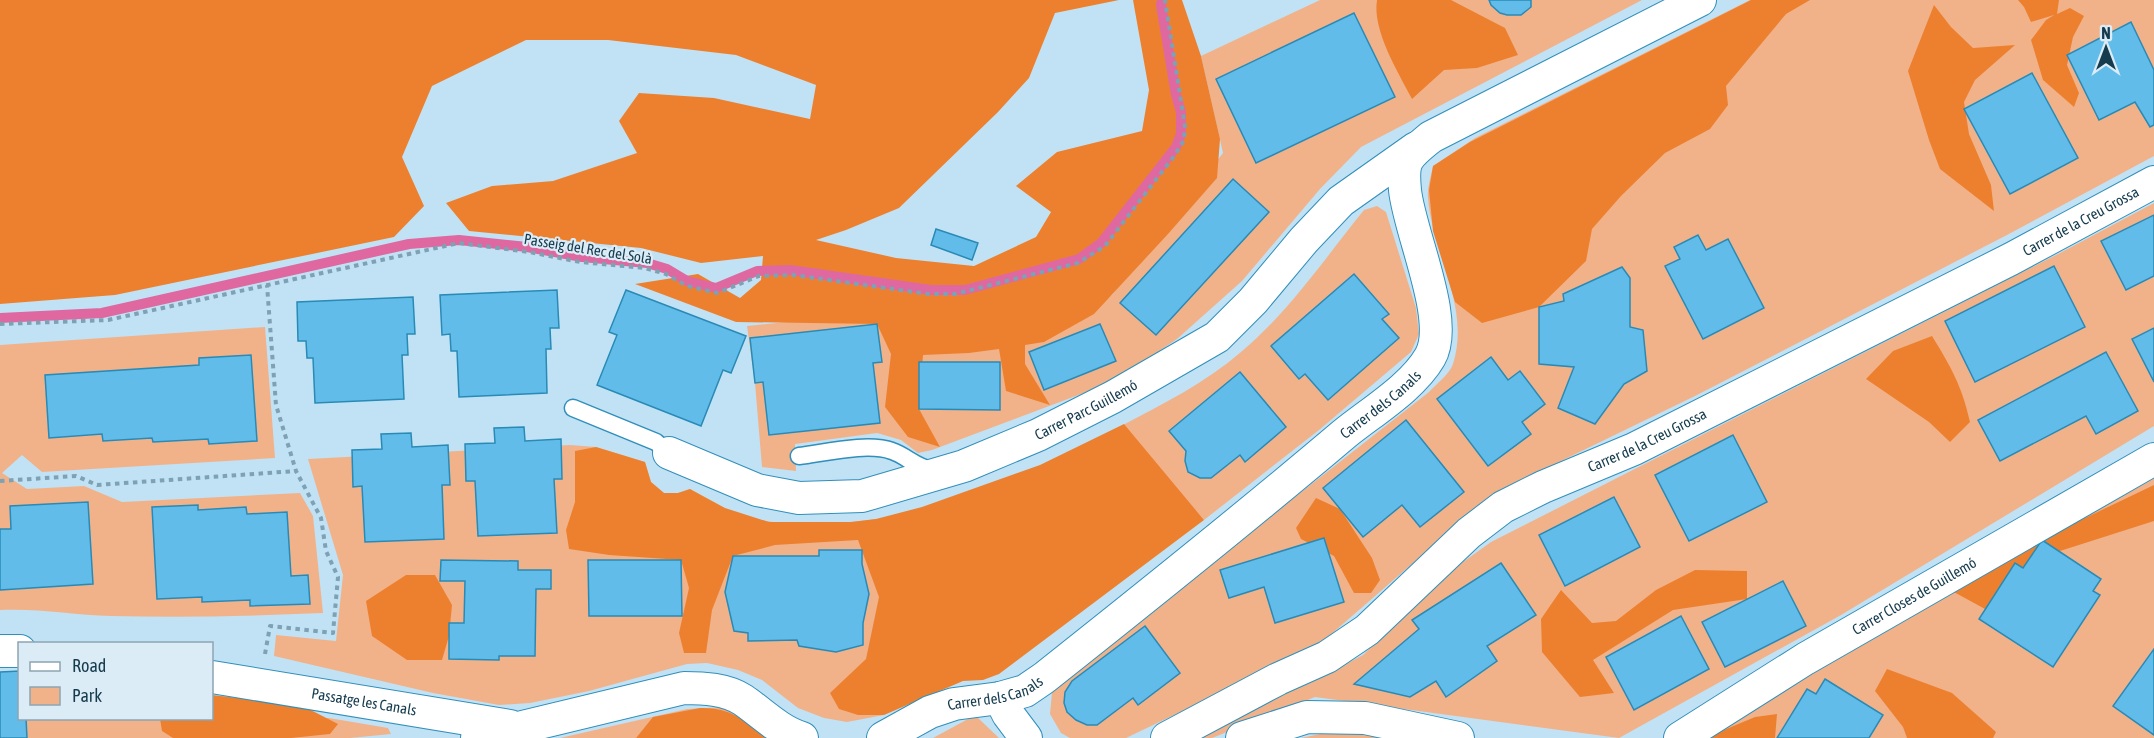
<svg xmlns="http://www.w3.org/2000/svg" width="2154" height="738" font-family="'Asap Condensed',sans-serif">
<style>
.green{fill:#f1b28a}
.forest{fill:#ed802f}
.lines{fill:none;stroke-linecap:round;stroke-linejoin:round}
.stream{stroke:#df68a0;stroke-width:10}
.building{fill:#62bcea;stroke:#298ab6;stroke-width:1.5}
.lane-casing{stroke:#308fbb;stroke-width:19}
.street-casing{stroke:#308fbb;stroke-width:34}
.path{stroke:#7ea1b4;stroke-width:4;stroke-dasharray:4.5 4.5;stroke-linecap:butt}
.lane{stroke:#fff;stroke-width:16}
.street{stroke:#fff;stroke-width:32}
.labels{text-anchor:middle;stroke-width:4.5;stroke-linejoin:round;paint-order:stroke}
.street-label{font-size:15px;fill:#153b4e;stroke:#dcecf6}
</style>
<rect width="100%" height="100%" fill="#c1e2f5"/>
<!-- green -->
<g class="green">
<polygon points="1320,0 1642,0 1361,147 1320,189 1242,281 1177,339 1113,382 932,450 918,453 901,440 877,433 795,444 796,471 762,467 755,383 747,326 887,312 1009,345 1112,295 1223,153 1201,56"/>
<path d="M 1750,0 L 2154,0 L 2154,156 L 2007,235 L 1695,396 L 1516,483 L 1474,510 L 1321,643 L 1268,670 L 1126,738 L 1070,738 L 1061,733 L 1050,714 L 1052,693 L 1096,653 L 1429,392 C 1437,383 1449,375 1453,364 C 1471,307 1432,253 1428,198 C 1427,188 1431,176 1433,166 L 1475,138 Z"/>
<polygon points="2154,203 2154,426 1841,615 1619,738 1315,697 1212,738 1192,738 1271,697 1308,684 1363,655 1452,570 1491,542 2060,253"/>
<path d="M 1377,206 L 1386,212 L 1416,308 L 1419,334 L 1411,352 L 1319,430 L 1204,520 L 1121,426 C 1163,404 1205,383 1241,352 C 1289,312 1325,258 1364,210 Z"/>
<path d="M 265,327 L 275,458 L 42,472 L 22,455 L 2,473 L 27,489 L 84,486 L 122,502 L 300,493 L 313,516 L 323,613 C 252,616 182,618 111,616 C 74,615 37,608 0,610 L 0,345 Z"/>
<path d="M 570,445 L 596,447 L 645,462 L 651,482 L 664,493 L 678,493 L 690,489 C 703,497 717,506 731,512 C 773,528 831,525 876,519 L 884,715 L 847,722 L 824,718 L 798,708 L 762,680 L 738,670 L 707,663 L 687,664 L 589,691 L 530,703 L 499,705 L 433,693 L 274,656 L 276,635 L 336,641 L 343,575 L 308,459 Z"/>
<polygon points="2154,477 2154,738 1704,738 1922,608"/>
<polygon points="726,707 745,719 767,738 560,738 687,709"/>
<polygon points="977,717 999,738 933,738 968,719"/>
<polygon points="329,718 388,728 391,734 350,738 27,738 26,719"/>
<polygon points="1356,731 1409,738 1301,738 1330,732"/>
</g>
<!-- forest -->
<g class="forest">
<polygon points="0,0 1119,0 1055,13 1029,78 998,112 899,208 846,230 816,240 896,258 974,266 1036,237 1051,212 1016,186 1057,152 1142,131 1149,90 1133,0 1182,0 1201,56 1220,139 1217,178 1168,234 1094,314 1044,342 1025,345 1025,364 1050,405 1006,391 999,349 969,353 923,355 919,409 940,447 908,437 885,407 891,354 877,324 736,322 635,284 698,274 740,298 761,280 763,256 701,263 641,248 469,231 446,203 492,186 553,181 637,153 619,121 639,93 714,98 810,119 816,85 736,55 608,40 526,40 432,86 402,157 424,206 394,237 115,295 0,304"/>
<path d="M 1377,0 L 1451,0 L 1505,28 L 1518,55 L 1477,68 L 1444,70 L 1412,99 C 1398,72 1372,30 1377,0 Z"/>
<polygon points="1751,0 1810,0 1786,14 1726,86 1728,105 1710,129 1665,153 1621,196 1592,229 1586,261 1539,307 1482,323 1455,302 1433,231 1429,190 1433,166 1470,142"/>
<polygon points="2018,0 2059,0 2057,14 2070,8 2084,16 2073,37 2067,65 2079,93 2074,107 2043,80 2031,40 2046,20 2054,15 2031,22 2024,7"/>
<polygon points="1934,5 1951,27 1973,48 2015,45 1975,80 1964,102 1969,134 1991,185 1994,211 1940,169 1929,140 1908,71"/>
<path d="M 1932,336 C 1951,367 1962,386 1970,422 L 1950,442 L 1929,422 L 1866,379 L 1893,351 Z"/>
<polygon points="1124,424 1204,520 999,674 983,680 963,681 884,715 858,715 839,709 830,693 866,659 879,597 858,540 775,545 733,556 712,610 706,653 684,653 679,633 689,588 681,560 609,555 569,549 566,530 575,502 575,451 596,447 645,462 651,482 664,493 678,493 690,489 725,508 769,522 851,522 876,519 922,507 1040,465"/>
<polygon points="2154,485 2154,521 2060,551 2031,565 1998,590 1985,609 1952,591 2060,530"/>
<polygon points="1316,498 1340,509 1372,558 1380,580 1371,593 1354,593 1334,556 1301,539 1296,528"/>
<polygon points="1695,570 1747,571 1747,599 1673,610 1593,660 1614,693 1580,697 1542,652 1541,619 1561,590 1592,623 1616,621 1656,590"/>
<polygon points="406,575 435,575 452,605 449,636 442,660 407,660 372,636 366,601"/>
<polygon points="1887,669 1952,693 1996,732 1993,738 1907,738 1903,727 1875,691"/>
<polygon points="212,695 301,705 338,724 330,734 291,738 173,738 162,731 160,719 212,718"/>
<path d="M 700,708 C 729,707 746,720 766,738 L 636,738 L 653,717 Z"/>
<polygon points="1777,714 1775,738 1705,738 1755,717"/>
</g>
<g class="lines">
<!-- stream -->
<polyline class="stream" points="0,318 102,313 409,244 459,240 527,247 582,257 647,263 667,269 687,281 716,288 757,271 790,270 931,290 965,290 1079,259 1101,243 1176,147 1181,134 1181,112 1176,95 1161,5 1162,0"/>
</g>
<!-- building -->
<g class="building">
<polygon points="1489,0 1531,0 1531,7 1521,15 1507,15 1500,13 1491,5"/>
<polygon points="1354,13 1395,97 1256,163 1216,79"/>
<polygon points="2131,22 2154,70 2154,125 2150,127 2135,102 2099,120 2067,55"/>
<polygon points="2032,73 2078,158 2010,194 1964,109"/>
<polygon points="1233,179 1269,212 1156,335 1120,303"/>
<polygon points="2154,215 2154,276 2126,290 2101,241"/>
<polygon points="936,229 978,243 972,260 931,245"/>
<polygon points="1698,235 1706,250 1728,239 1764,308 1703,339 1665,266 1680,259 1674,247"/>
<polygon points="2054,266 2085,327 1975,382 1945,321"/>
<polygon points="1622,267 1630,278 1630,327 1643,330 1647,371 1624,384 1595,424 1558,408 1574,367 1539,364 1539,307 1564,301 1563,294"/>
<polygon points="1354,274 1389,314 1382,319 1399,338 1328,400 1305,374 1299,379 1271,346"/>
<polygon points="557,290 559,328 550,328 551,349 546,349 547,393 459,397 457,351 451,351 450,334 442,335 440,295"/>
<polygon points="626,290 746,336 731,373 723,370 701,426 597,385 617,335 609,332"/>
<polygon points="413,297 415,334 407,334 408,355 402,355 404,399 315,403 313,358 307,358 306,341 298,341 297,302"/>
<polygon points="877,324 882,362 873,363 880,423 769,435 763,382 755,383 750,338"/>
<polygon points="1100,324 1116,361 1044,390 1029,352"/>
<polygon points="2154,328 2154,382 2132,339"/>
<polygon points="2106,352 2138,411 2096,434 2086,416 2000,461 1978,420"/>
<polygon points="251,355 257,441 209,444 208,439 153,442 152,438 103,441 102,434 49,438 45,375 199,365 199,358"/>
<polygon points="1491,357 1508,380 1520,371 1545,404 1522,422 1531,434 1488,466 1437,399"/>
<polygon points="919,362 1000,362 1000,410 919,409"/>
<polygon points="1240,372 1286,427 1245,462 1240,455 1211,478 1200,478 1188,472 1185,461 1186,451 1169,431"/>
<polygon points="1406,420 1464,492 1420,527 1402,505 1363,537 1323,488"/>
<polygon points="524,427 525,441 561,439 562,479 554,479 557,533 478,536 475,481 466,481 465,444 495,443 494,428"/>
<polygon points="411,433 412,447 448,445 450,485 442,485 444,539 365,542 362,486 353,487 352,450 382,449 381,434"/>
<polygon points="1733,435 1767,502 1689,541 1655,475"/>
<polygon points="1614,497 1640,547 1565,586 1539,535"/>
<polygon points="88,502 93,584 0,590 0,529 11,529 10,506"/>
<polygon points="198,505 198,510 246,507 247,514 287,512 291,576 308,575 310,604 250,606 250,600 202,602 202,597 157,599 152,507"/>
<polygon points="1324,538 1344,602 1275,623 1264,587 1229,598 1220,570"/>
<polygon points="2042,540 2101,579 2093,591 2100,595 2053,667 1979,619 2015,563 2023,568"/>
<polygon points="819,550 862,550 862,564 869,594 863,623 863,645 836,652 799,646 797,640 748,641 748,633 734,631 725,592 733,556 819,556"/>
<polygon points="441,560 518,561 518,570 551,570 551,589 536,589 535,656 499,656 499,660 449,659 449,623 464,623 465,581 440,581"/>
<polygon points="588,560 681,560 682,616 589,616"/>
<polygon points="1501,563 1536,615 1487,646 1497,661 1446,697 1436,681 1410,697 1354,684 1419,629 1412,620"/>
<polygon points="1783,581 1806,626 1725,667 1702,622"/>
<polygon points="1681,616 1709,669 1634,710 1606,657"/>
<polygon points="1145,626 1180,673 1138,705 1133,698 1097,725 1087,725 1076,720 1067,712 1064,703 1065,692 1072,681"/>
<polygon points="2154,649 2154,735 2113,706"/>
<polygon points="20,671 20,718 26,718 27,738 0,738 0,672"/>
<polygon points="1825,679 1883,715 1869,738 1777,738 1807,689 1816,694"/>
</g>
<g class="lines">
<defs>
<g id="lane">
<polyline points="573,408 656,442 669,453"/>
<path d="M 799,456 C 824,453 868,442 892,451 C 907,456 916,468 933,470"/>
</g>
<g id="street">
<path id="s1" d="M 669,453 L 757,490 L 799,498 L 862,496 L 964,466 L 1038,435 L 1113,397 L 1217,337 L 1253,301 L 1304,240 L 1341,201 L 1416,148"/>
<polyline points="0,651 20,651"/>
<path id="s2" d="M 212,677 L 510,726"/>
<polyline points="1000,698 1008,714 1026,738"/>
<path d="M 477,738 L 684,688 C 704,688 726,689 743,700 C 762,713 779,731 802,738"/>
<path id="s3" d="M 883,738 L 930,712 L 954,704 L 1000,698 L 1025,691 L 1044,678 C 1145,598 1245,518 1343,435 C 1371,412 1412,388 1430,357 C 1451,321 1409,232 1405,190 C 1404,180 1403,167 1408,159 C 1413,151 1424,143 1431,137 L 1700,0"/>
<path id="s4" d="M 1167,738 L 1278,679 L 1327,657 L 1367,630 L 1469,533 L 1503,507 L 1543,487 L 1634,449 L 2011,259 L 2154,182"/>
<polyline points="1242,738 1307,717 1365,718 1458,738"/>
<path id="s5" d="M 1680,738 L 1805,659 L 2154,459"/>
</g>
</defs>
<!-- lane casing -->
<use href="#lane" class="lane-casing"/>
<!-- street casing -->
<use href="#street" class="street-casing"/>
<!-- path -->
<g class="path">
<polyline points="0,324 108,320 459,243 529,252 580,262 645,268 666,274 687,286 717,293 759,276 793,275 928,294 955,294 1078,263 1105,246 1175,155 1184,140 1185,126 1165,0"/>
<polyline points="0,481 76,476 97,485 296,471"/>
<polyline points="265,654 270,626 333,633 338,577 326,551 321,518 296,471 276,405 267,285"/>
</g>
<!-- lane -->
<use href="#lane" class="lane"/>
<!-- street -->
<use href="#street" class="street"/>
</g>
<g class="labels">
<!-- street labels -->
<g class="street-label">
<text dy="5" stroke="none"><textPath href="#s4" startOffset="1056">Carrer de la Creu Grossa</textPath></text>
<text transform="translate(588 249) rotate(9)" y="5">Passeig del Rec del Solà</text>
<text dy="5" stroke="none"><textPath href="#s3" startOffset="608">Carrer dels Canals</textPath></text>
<text dy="5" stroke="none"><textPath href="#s1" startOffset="442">Carrer Parc Guillemó</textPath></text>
<text dy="5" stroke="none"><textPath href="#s4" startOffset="570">Carrer de la Creu Grossa</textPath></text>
<text dy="5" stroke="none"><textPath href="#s5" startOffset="274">Carrer Closes de Guillemó</textPath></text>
<text dy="5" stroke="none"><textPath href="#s3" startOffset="122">Carrer dels Canals</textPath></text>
<text dy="5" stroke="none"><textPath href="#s2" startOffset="154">Passatge les Canals</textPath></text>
</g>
</g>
<!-- legend -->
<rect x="18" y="642" width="195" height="78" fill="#dcecf6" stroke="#8ca5b3" stroke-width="1.5"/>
<rect x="30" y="662" width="30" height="9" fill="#ffffff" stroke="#8ca5b3" stroke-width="1.5"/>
<text x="72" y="672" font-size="18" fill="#153b4e">Road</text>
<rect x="30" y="687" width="30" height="18" fill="#f1b28a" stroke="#8ca5b3" stroke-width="1.5"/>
<text x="72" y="702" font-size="18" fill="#153b4e">Park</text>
<!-- north arrow -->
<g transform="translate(2106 48)" stroke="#dcecf6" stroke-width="4.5" paint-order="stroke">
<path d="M0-4.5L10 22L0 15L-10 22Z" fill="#153b4e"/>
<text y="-9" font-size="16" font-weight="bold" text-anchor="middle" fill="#153b4e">N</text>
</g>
</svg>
